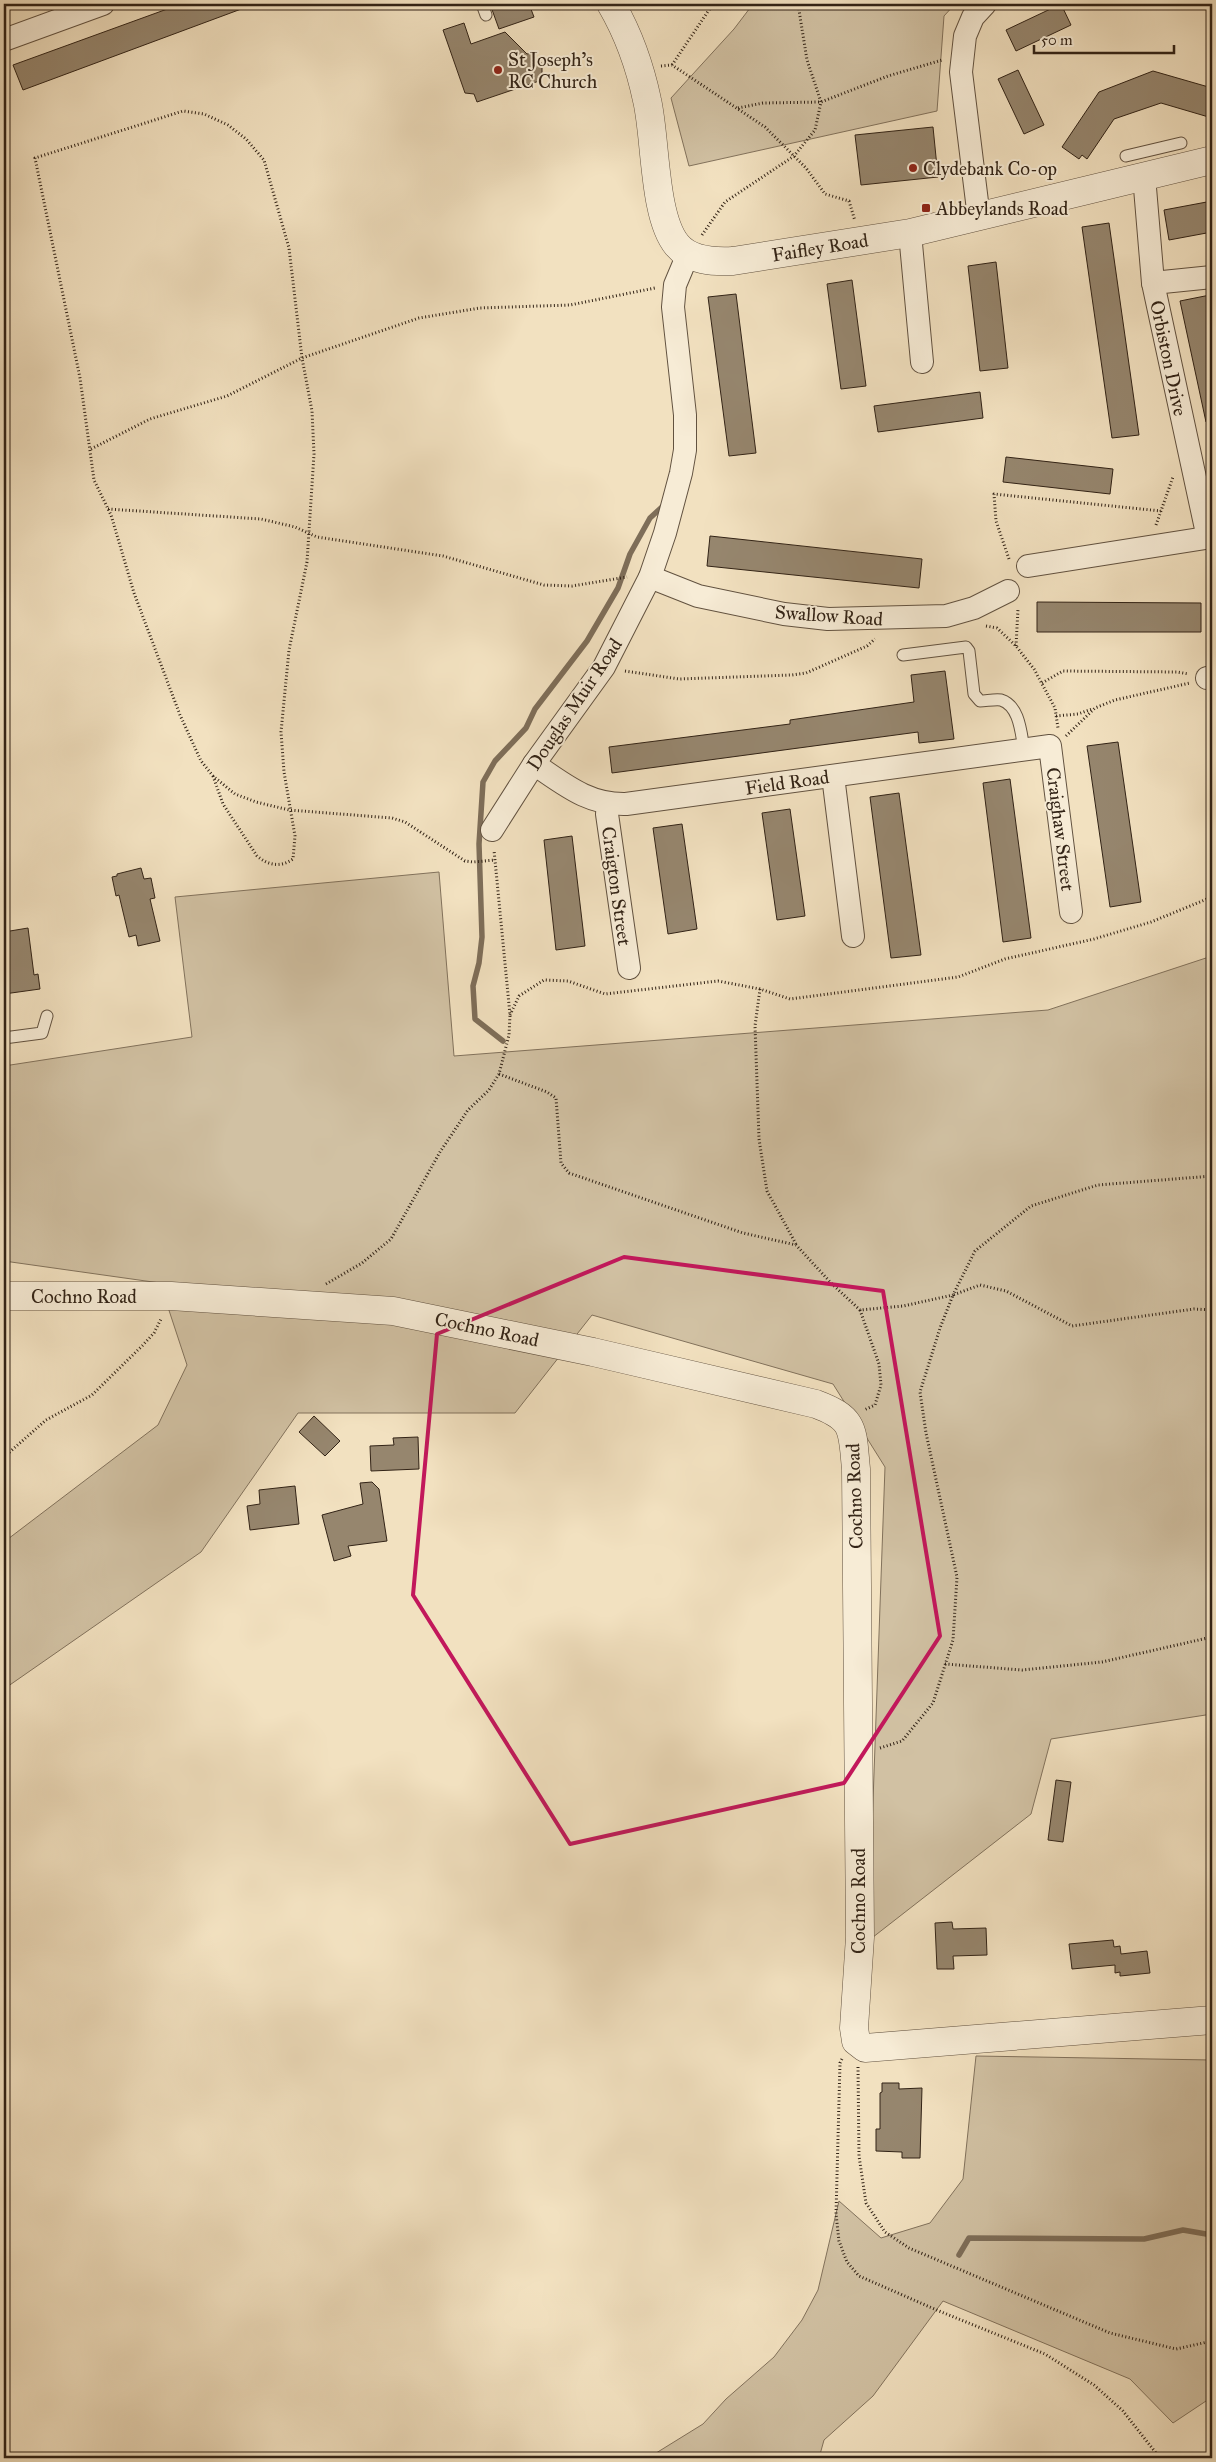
<svg xmlns="http://www.w3.org/2000/svg" width="1216" height="2462" font-family="'IM FELL Great Primer',serif">
<style>
.green{fill:#d1c1a3;stroke:#82725c}
.lines{fill:none;stroke-linecap:round;stroke-linejoin:round}
.stream{stroke:#7e6e59;stroke-width:5.5}
.building{fill:#96866e;stroke:#322316}
.service-casing{stroke:#625240;stroke-width:13}
.minor-casing{stroke:#625240;stroke-width:24}
.tertiary-casing{stroke:#625240;stroke-width:29}
.path{stroke:#322316;stroke-width:3;stroke-dasharray:1 2.5;stroke-linecap:butt}
.service{stroke:#f7ecd6;stroke-width:11}
.minor{stroke:#f7ecd6;stroke-width:22}
.tertiary{stroke:#f7ecd6;stroke-width:28}
.marked{fill:none;stroke:#c2185b;stroke-width:4;stroke-linejoin:round}
.poi-dot{fill:#8f2418;stroke:#f7ecd6;stroke-width:2}
.labels{text-anchor:middle;stroke-width:4;stroke-linejoin:round;paint-order:stroke}
.poi-label{font-size:19px;fill:#322316;stroke:#f7ecd6;text-anchor:start}
.street-label{font-size:19px;fill:#322316;stroke:#f7ecd6}
</style>
<rect width="100%" height="100%" fill="#f2e1c0"/>
<filter id="stains"><feTurbulence type="fractalNoise" baseFrequency=".004" numOctaves="4"/><feColorMatrix values="0 0 0 0 .2 0 0 0 0 .09 0 0 0 0 .02 0 0 0 .5 -.17"/></filter>
<radialGradient id="worn" r=".72"><stop offset=".6" stop-color="#630" stop-opacity="0"/><stop offset="1" stop-color="#630" stop-opacity=".3"/></radialGradient>
<!-- green -->
<g class="green">
<polygon points="753,4 955,4 944,16 937,111 689,166 671,98 734,29"/>
<polygon points="439,872 454,1056 1048,1010 1212,956 1212,1714 1051,1739 1031,1814 868,1941 885,1467 833,1384 592,1315 515,1413 298,1413 201,1552 4,1689 4,1542 158,1425 187,1365 160,1283 4,1261 4,1066 192,1037 175,897"/>
<polygon points="976,2056 1212,2060 1212,2397 1173,2423 1130,2379 943,2301 873,2396 824,2440 819,2458 648,2458 703,2424 726,2399 774,2357 802,2320 818,2290 839,2201 881,2238 930,2223 963,2179"/>
</g>
<g class="lines">
<!-- stream -->
<g class="stream">
<polyline points="503,1041 475,1019 473,986 479,963 482,937 479,844 483,782 495,761 526,728 535,709 587,641 618,588 630,554 650,518 662,507"/>
<polyline points="959,2255 969,2238 1144,2239 1183,2230 1212,2235"/>
</g>
</g>
<!-- building -->
<g class="building">
<polygon points="181,4 252,5 23,90 13,65"/>
<polygon points="490,4 529,4 534,17 499,29"/>
<polygon points="1061,4 1071,25 1016,51 1006,30"/>
<polygon points="464,23 471,44 505,32 527,54 532,53 536,63 542,63 542,80 477,102 474,94 465,93 443,30"/>
<polygon points="1018,70 1044,125 1024,134 998,79"/>
<polygon points="1153,71 1212,88 1212,118 1161,103 1114,119 1087,159 1082,155 1079,159 1062,147 1099,92"/>
<polygon points="933,127 938,177 861,185 855,135"/>
<polygon points="1212,201 1212,232 1169,240 1164,210"/>
<polygon points="1109,223 1139,435 1112,438 1082,227"/>
<polygon points="996,262 1008,368 980,371 968,266"/>
<polygon points="852,280 866,386 841,389 827,284"/>
<polygon points="736,294 756,453 729,456 708,297"/>
<polygon points="1210,295 1212,421 1206,422 1180,301"/>
<polygon points="980,392 983,418 878,432 874,406"/>
<polygon points="1006,457 1113,469 1110,494 1003,482"/>
<polygon points="710,536 922,559 919,588 707,566"/>
<polygon points="1037,602 1201,603 1201,632 1037,632"/>
<polygon points="945,671 954,739 919,743 918,732 612,773 609,747 790,724 790,720 914,702 911,675"/>
<polygon points="1118,742 1141,902 1110,907 1087,746"/>
<polygon points="1010,779 1031,938 1003,942 983,783"/>
<polygon points="899,793 921,955 891,958 870,797"/>
<polygon points="790,809 805,916 777,920 762,813"/>
<polygon points="682,824 697,929 668,934 653,828"/>
<polygon points="572,836 585,946 556,950 544,840"/>
<polygon points="141,868 144,879 151,878 155,898 150,899 160,941 138,946 136,935 129,937 119,895 116,896 112,877 117,876 117,874"/>
<polygon points="28,928 34,975 38,974 40,989 4,994 4,932"/>
<polygon points="314,1416 340,1441 325,1456 299,1432"/>
<polygon points="418,1437 419,1469 371,1471 370,1446 394,1445 393,1438"/>
<polygon points="372,1482 379,1489 387,1541 348,1546 351,1556 334,1561 322,1515 363,1504 360,1483"/>
<polygon points="295,1486 299,1524 250,1530 247,1506 260,1504 259,1490"/>
<polygon points="1056,1780 1071,1782 1063,1842 1048,1840"/>
<polygon points="952,1922 953,1929 986,1928 987,1955 953,1956 954,1969 937,1969 935,1923"/>
<polygon points="1113,1940 1114,1947 1120,1946 1121,1954 1147,1951 1150,1973 1120,1976 1120,1972 1115,1973 1115,1965 1072,1969 1069,1944"/>
<polygon points="882,2083 899,2083 899,2089 922,2088 920,2158 902,2158 902,2152 876,2151 876,2129 880,2129 880,2093 882,2092"/>
</g>
<g class="lines">
<defs>
<g id="service">
<polyline points="482,4 486,15"/>
<polyline points="1126,156 1181,143"/>
<path d="M 903,655 L 966,647 L 969,651 L 974,694 L 980,701 C 986,701 995,699 1001,700 C 1020,706 1021,734 1024,749"/>
<polyline points="4,1038 42,1033 47,1016"/>
</g>
<g id="minor">
<polyline points="4,40 103,4"/>
<polyline points="1144,176 1153,283 1208,538"/>
<polyline points="979,218 961,72 965,36 973,17 985,4"/>
<polyline points="910,233 922,362"/>
<polyline points="1153,283 1212,277"/>
<polyline points="1028,566 1212,537"/>
<polyline points="650,577 698,596 784,614 828,619 946,616 974,608 1008,591"/>
<polyline points="1207,678 1212,677"/>
<path d="M 534,764 C 564,784 588,805 626,804 L 1050,746 L 1071,912"/>
<polyline points="833,776 853,936"/>
<polyline points="608,804 607,814 629,968"/>
<polyline points="492,830 534,764 604,667 650,577 665,533 681,473 685,450 685,415 673,307 675,285 688,254"/>
</g>
<g id="tertiary">
<path d="M 611,4 C 628,33 640,67 647,100 C 656,138 653,216 677,245 C 690,261 714,262 733,261 L 910,233 L 1212,160"/>
<path d="M 4,1296 L 171,1296 L 393,1311 L 593,1352 L 816,1404 C 856,1419 852,1430 856,1469 L 860,1937 L 854,2028 L 856,2041 L 865,2048 L 1212,2020"/>
</g>
</defs>
<!-- service casing -->
<use href="#service" class="service-casing"/>
<!-- minor casing -->
<use href="#minor" class="minor-casing"/>
<!-- tertiary casing -->
<use href="#tertiary" class="tertiary-casing"/>
<!-- path -->
<g class="path">
<polyline points="672,65 713,4"/>
<polyline points="661,66 672,65 765,127 806,168 825,194 849,201 855,221"/>
<polyline points="738,108 763,103 821,102 888,76 942,60"/>
<polyline points="702,235 725,202 794,156 815,130 821,102 807,60 798,4"/>
<polyline points="91,449 150,419 227,396 302,358 419,318 480,308 570,305 655,288"/>
<polyline points="108,509 261,519 295,527 317,537 443,556 544,585 572,586 627,577"/>
<polyline points="1156,525 1173,477"/>
<polyline points="1009,559 996,521 994,494 1161,511"/>
<polyline points="986,626 997,628 1016,646 1034,669 1055,708 1058,728"/>
<polyline points="1016,646 1018,609"/>
<polyline points="625,671 679,679 792,675 806,673 867,646 875,639"/>
<polyline points="1042,683 1063,671 1177,672 1189,674"/>
<polyline points="1056,716 1078,714 1092,709"/>
<polyline points="1066,736 1095,708 1115,700 1190,683"/>
<path d="M 213,776 L 223,804 L 257,856 C 268,865 280,868 293,859 L 295,836 L 284,772 L 281,732 L 289,650 L 307,562 L 314,454 L 312,411 L 302,358 L 289,248 L 264,160 L 246,139 L 228,125 L 204,114 L 183,111 L 35,158 L 80,378 L 94,480 L 111,515 L 134,593 L 180,715 L 201,761 L 213,776 L 235,794 L 256,802 L 289,810 L 392,818 L 405,822 L 465,861 L 473,862 L 495,860"/>
<polyline points="760,989 755,1026 759,1139 767,1191 796,1244"/>
<polyline points="510,1015 519,996 544,980 568,981 605,994 718,981 760,989 790,999 958,977 1005,959 1094,939 1151,922 1212,897"/>
<polyline points="499,1074 547,1092 556,1098 561,1163 569,1173 743,1233 796,1245 832,1284 860,1310 903,1306 953,1295 975,1251 1031,1206 1098,1185 1212,1176"/>
<polyline points="326,1284 362,1263 391,1239 440,1152 468,1110 489,1090 499,1074 509,1035 510,1015 494,850"/>
<polyline points="860,1310 879,1364 881,1385 875,1405 864,1410"/>
<polyline points="4,1457 46,1420 92,1395 142,1346 154,1333 161,1319"/>
<polyline points="945,1664 1022,1670 1102,1662 1212,1637"/>
<polyline points="880,1748 902,1741 933,1703 953,1640 957,1577 926,1433 920,1392 940,1328 953,1295 980,1285 1006,1291 1072,1326 1194,1309 1212,1310"/>
<polyline points="842,2059 840,2063 836,2214 839,2241 847,2262 859,2276 939,2311 1045,2354 1094,2385 1123,2411 1160,2458"/>
<polyline points="858,2067 859,2156 866,2203 885,2232 909,2248 1110,2333 1176,2349 1212,2341"/>
</g>
<!-- service -->
<use href="#service" class="service"/>
<!-- minor -->
<use href="#minor" class="minor"/>
<!-- tertiary -->
<use href="#tertiary" class="tertiary"/>
</g>
<!-- marked area -->
<path class="marked" d="M 624,1257 L 883,1291 L 940,1636 L 844,1783 L 570,1844 L 413,1595 L 437,1334 Z"/>
<!-- markers -->
<g class="poi-dot">
<circle cx="498" cy="70" r="5"/>
<circle cx="913" cy="168" r="5"/>
<rect x="921" y="203" width="10" height="10" rx="2.5"/>
</g>
<g class="labels">
<!-- poi labels -->
<g class="poi-label">
<text x="508" y="66">St Joseph's<tspan x="508" dy="22">RC Church</tspan></text>
<text x="923" y="175">Clydebank Co-op</text>
<text x="936" y="215">Abbeylands Road</text>
</g>
<!-- street labels -->
<g class="street-label">
<text transform="translate(820 247) rotate(-9)" y="7">Faifley Road</text>
<text transform="translate(1169 358) rotate(78)" y="7">Orbiston Drive</text>
<text transform="translate(829 615) rotate(4)" y="7">Swallow Road</text>
<text transform="translate(574 704) rotate(-56)" y="7">Douglas Muir Road</text>
<text transform="translate(787 782) rotate(-8)" y="7">Field Road</text>
<text transform="translate(1061 829) rotate(83)" y="7">Craighaw Street</text>
<text transform="translate(617 886) rotate(82)" y="7">Craigton Street</text>
<text x="84" y="1303">Cochno Road</text>
<text transform="translate(487 1329) rotate(12)" y="7">Cochno Road</text>
<text transform="translate(854 1496) rotate(-92)" y="7">Cochno Road</text>
<text transform="translate(858 1901) rotate(-90)" y="7">Cochno Road</text>
</g>
</g>
<!-- margin -->
<rect width="1216" height="2462" fill="none" stroke="#f2e1c0" stroke-width="20"/>
<rect x="5" y="5" width="1206" height="2452" fill="none" stroke="#322316" stroke-width="2.5"/>
<rect x="10" y="10" width="1196" height="2442" fill="none" stroke="#322316"/>
<!-- scale -->
<path d="M1034 45v8h140v-8" fill="none" stroke="#322316" stroke-width="2.5"/>
<text x="1041" y="45" font-size="15" fill="#322316" stroke="#f7ecd6" stroke-width="4" paint-order="stroke">50 m</text>
<rect width="100%" height="100%" filter="url(#stains)"/>
<rect width="100%" height="100%" fill="url(#worn)"/>
</svg>
